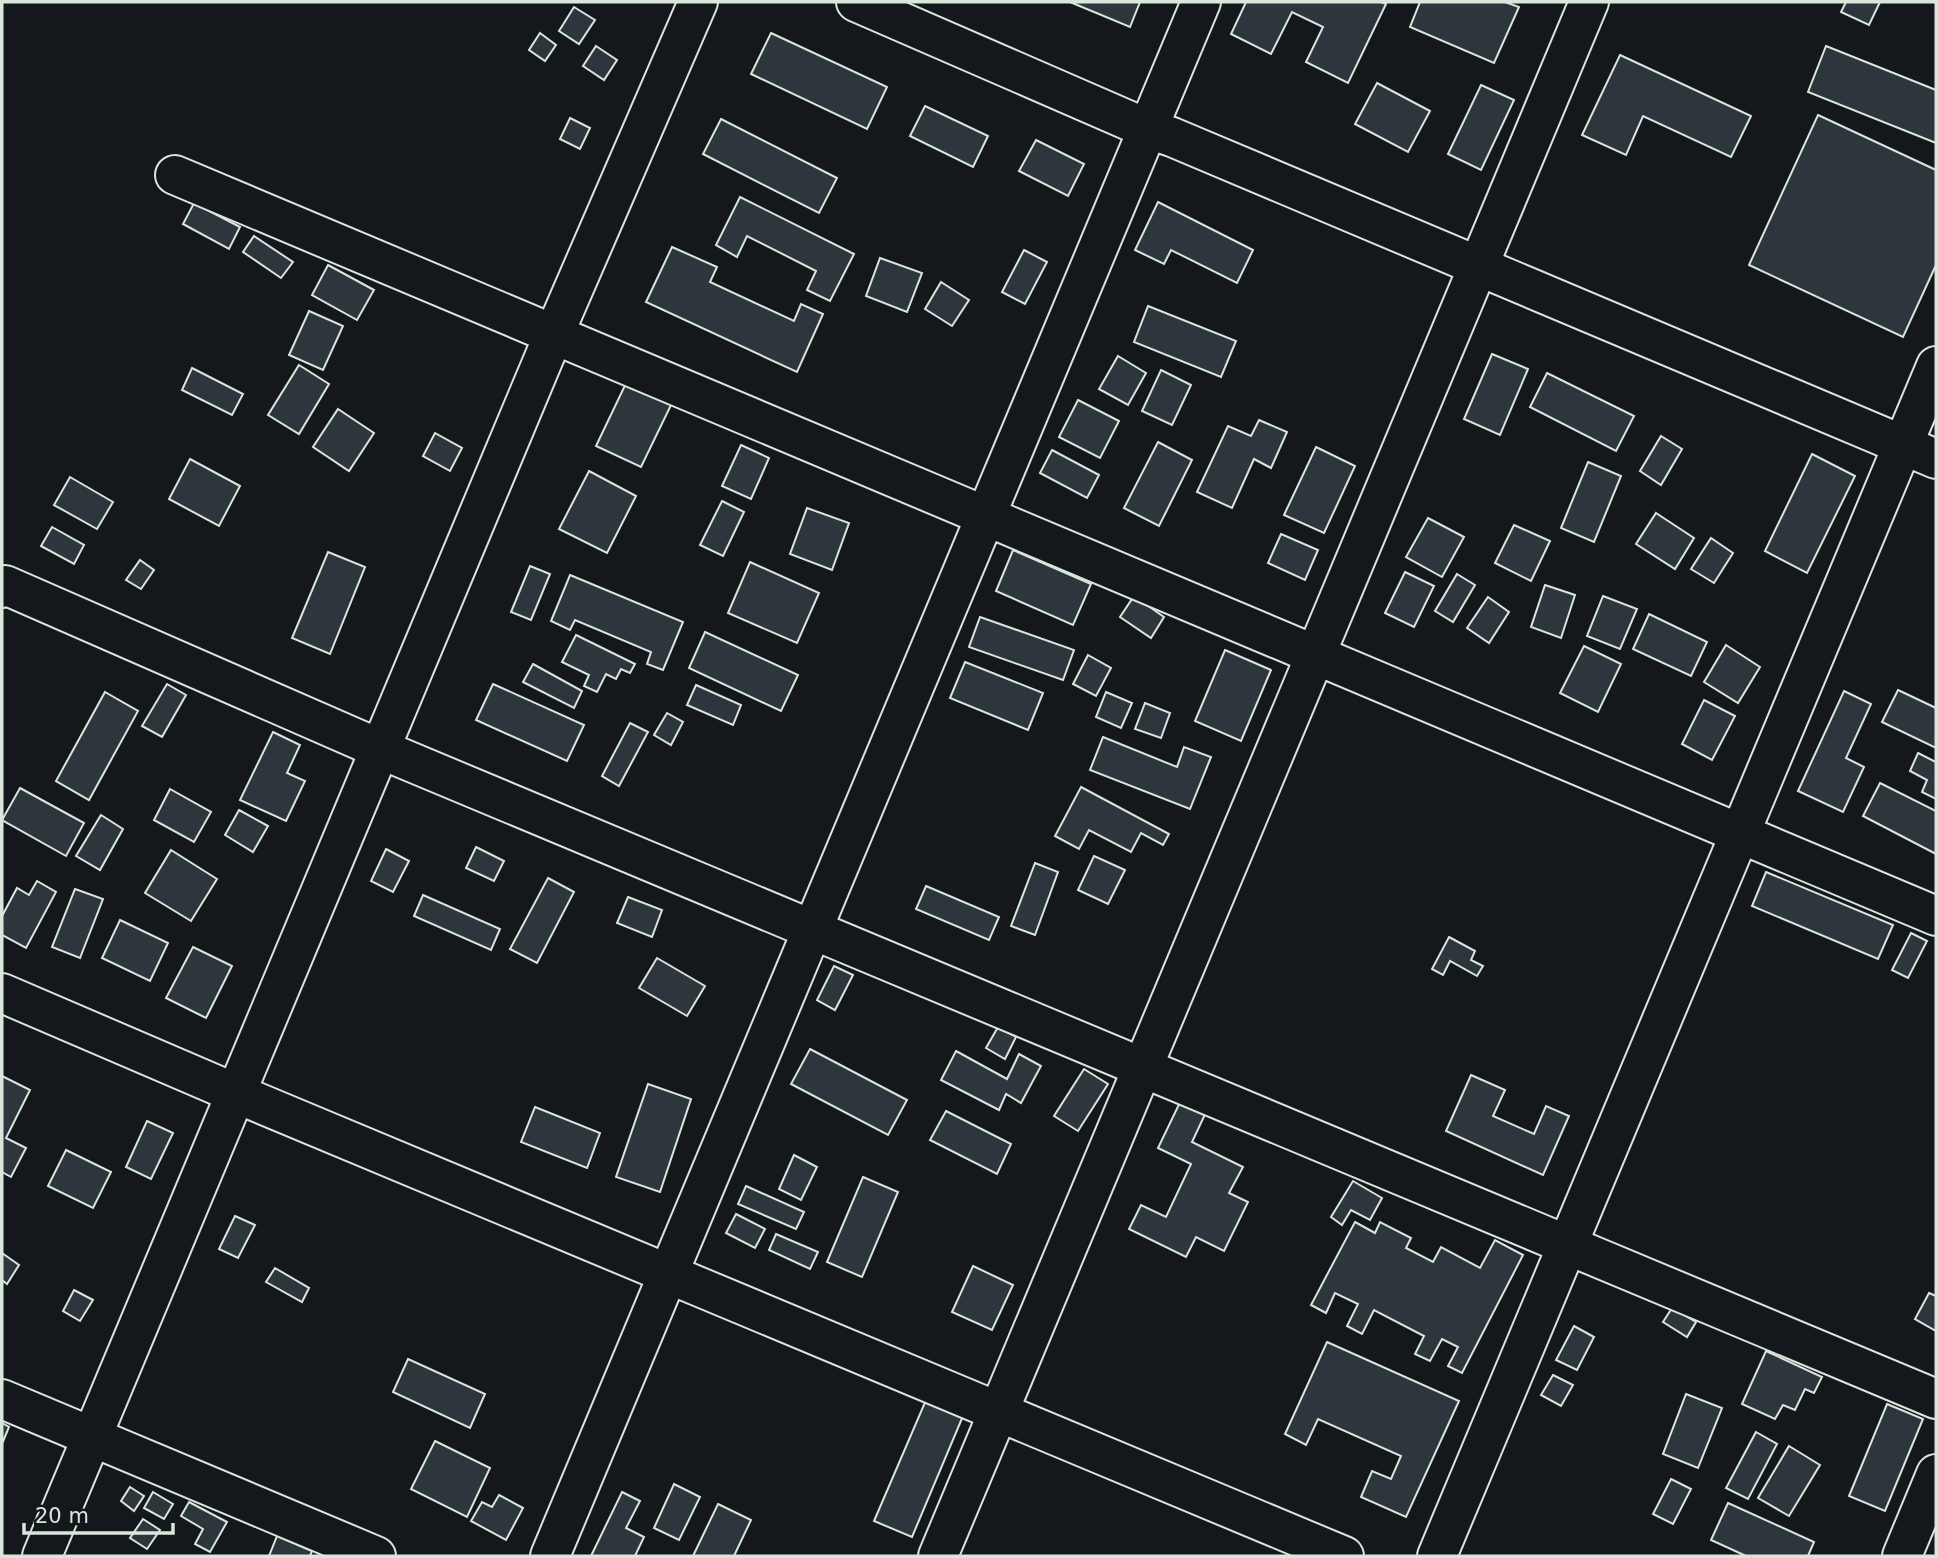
<svg xmlns="http://www.w3.org/2000/svg" width="1938" height="1558" font-family="'DejaVu Sans',sans-serif">
<style>
.building{fill:#2c363c;stroke:#d8e6dc;stroke-width:2}
.lines{fill:none;stroke-linecap:round;stroke-linejoin:round}
.street-casing{stroke:#d8e6dc;stroke-width:42}
.secondary-casing{stroke:#d8e6dc;stroke-width:42}
.street{stroke:#14181c;stroke-width:38}
.secondary{stroke:#14181c;stroke-width:38}
</style>
<rect width="100%" height="100%" fill="#14181c"/>
<!-- building -->
<g class="building">
<polygon points="1070,2 1140,2 1130,27"/>
<polygon points="1246,2 1381,2 1386,4 1348,83 1306,62 1323,27 1292,12 1271,54 1231,34"/>
<polygon points="1420,2 1505,2 1519,7 1494,63 1410,27"/>
<polygon points="1846,2 1880,2 1869,25 1841,12"/>
<polygon points="574,7 595,20 579,44 559,31"/>
<polygon points="540,33 556,45 545,61 529,50"/>
<polygon points="771,33 887,87 867,129 751,74"/>
<polygon points="596,46 617,60 604,80 583,66"/>
<polygon points="1826,46 1936,90 1936,143 1808,92"/>
<polygon points="1620,55 1751,116 1731,157 1643,116 1626,155 1582,135"/>
<polygon points="1377,83 1430,111 1408,152 1355,124"/>
<polygon points="1481,85 1514,100 1481,170 1448,154"/>
<polygon points="925,106 988,136 973,167 910,136"/>
<polygon points="1818,115 1936,170 1936,265 1903,337 1749,265"/>
<polygon points="570,118 590,128 580,149 560,139"/>
<polygon points="721,119 837,178 819,213 703,154"/>
<polygon points="1036,140 1084,164 1068,196 1019,171"/>
<polygon points="740,197 854,254 830,301 807,290 816,271 747,236 737,257 716,245"/>
<polygon points="1158,202 1253,250 1237,283 1171,250 1164,264 1135,250"/>
<polygon points="194,203 240,227 229,249 183,224"/>
<polygon points="254,236 293,262 281,278 243,252"/>
<polygon points="672,247 717,267 710,282 794,321 801,304 823,314 797,372 646,302"/>
<polygon points="1024,250 1047,262 1025,304 1002,292"/>
<polygon points="880,258 922,273 907,312 866,296"/>
<polygon points="328,265 374,290 357,320 312,295"/>
<polygon points="941,282 969,300 952,326 925,309"/>
<polygon points="1148,306 1236,341 1221,377 1134,342"/>
<polygon points="309,311 343,326 323,370 289,355"/>
<polygon points="1492,354 1528,369 1500,435 1464,419"/>
<polygon points="1118,356 1146,373 1128,405 1099,389"/>
<polygon points="299,365 329,384 299,434 268,415"/>
<polygon points="192,368 243,394 232,415 182,390"/>
<polygon points="1161,370 1191,385 1172,425 1142,411"/>
<polygon points="1547,373 1634,416 1616,451 1530,407"/>
<polygon points="628,379 673,401 641,467 596,446"/>
<polygon points="1078,400 1119,421 1100,458 1059,437"/>
<polygon points="338,409 374,433 349,471 313,447"/>
<polygon points="1259,420 1287,432 1271,468 1254,459 1232,508 1197,492 1228,426 1251,436"/>
<polygon points="435,433 462,448 450,471 423,456"/>
<polygon points="1661,436 1682,449 1661,485 1640,471"/>
<polygon points="1158,442 1192,460 1159,526 1124,508"/>
<polygon points="741,445 769,458 751,499 722,486"/>
<polygon points="1316,447 1355,466 1324,533 1284,515"/>
<polygon points="1052,450 1099,475 1087,498 1040,473"/>
<polygon points="1812,454 1855,476 1807,573 1765,551"/>
<polygon points="190,459 240,486 219,526 169,499"/>
<polygon points="1588,462 1621,476 1594,542 1561,528"/>
<polygon points="589,471 636,496 607,553 559,529"/>
<polygon points="70,477 113,502 97,529 54,505"/>
<polygon points="722,501 744,512 723,556 700,545"/>
<polygon points="807,508 849,523 832,570 790,554"/>
<polygon points="1656,513 1694,538 1675,569 1636,544"/>
<polygon points="1428,518 1464,537 1442,577 1406,557"/>
<polygon points="1514,525 1550,541 1531,581 1495,563"/>
<polygon points="52,527 84,545 74,564 41,546"/>
<polygon points="1281,534 1318,550 1305,580 1268,563"/>
<polygon points="1711,538 1733,553 1714,583 1691,569"/>
<polygon points="1013,550 1091,584 1073,625 996,591"/>
<polygon points="328,552 365,567 330,654 292,638"/>
<polygon points="140,560 154,570 141,589 126,580"/>
<polygon points="750,562 819,593 797,643 728,613"/>
<polygon points="530,566 550,574 531,620 511,612"/>
<polygon points="1405,572 1434,586 1414,627 1385,613"/>
<polygon points="1457,574 1475,585 1453,622 1435,611"/>
<polygon points="570,575 683,622 663,670 647,664 651,652 575,620 570,630 551,621"/>
<polygon points="1545,585 1575,595 1561,638 1531,627"/>
<polygon points="1134,596 1164,617 1151,638 1120,617"/>
<polygon points="1603,596 1637,609 1620,649 1587,636"/>
<polygon points="1488,597 1509,612 1489,643 1467,628"/>
<polygon points="1649,614 1707,642 1691,676 1633,649"/>
<polygon points="980,617 1074,650 1063,680 969,647"/>
<polygon points="705,632 798,675 781,711 689,668"/>
<polygon points="576,635 635,664 630,673 621,669 616,679 606,674 597,692 584,686 589,675 562,662"/>
<polygon points="1726,645 1760,667 1738,703 1704,682"/>
<polygon points="1584,646 1621,664 1598,712 1560,693"/>
<polygon points="1225,650 1271,670 1241,741 1195,721"/>
<polygon points="1088,655 1111,668 1096,696 1073,684"/>
<polygon points="965,662 1043,693 1028,730 950,698"/>
<polygon points="533,664 582,691 574,708 523,682"/>
<polygon points="167,684 186,695 162,737 142,726"/>
<polygon points="493,684 584,725 567,761 476,720"/>
<polygon points="696,685 741,705 733,725 687,705"/>
<polygon points="1898,690 1936,708 1936,748 1882,722"/>
<polygon points="1844,691 1871,704 1846,758 1864,767 1843,812 1798,791"/>
<polygon points="105,692 138,711 89,800 56,781"/>
<polygon points="1106,692 1132,703 1121,728 1096,717"/>
<polygon points="1704,700 1735,716 1712,760 1682,744"/>
<polygon points="1145,703 1170,713 1161,738 1135,729"/>
<polygon points="667,713 683,722 671,745 654,735"/>
<polygon points="630,723 648,732 619,786 602,776"/>
<polygon points="273,732 300,745 287,773 305,781 286,821 240,800"/>
<polygon points="1103,737 1177,767 1184,747 1211,757 1190,809 1090,770"/>
<polygon points="1918,753 1936,762 1936,799 1922,792 1927,780 1910,771"/>
<polygon points="1880,783 1936,811 1936,854 1863,816"/>
<polygon points="1081,787 1169,834 1163,845 1141,833 1131,852 1089,830 1079,849 1055,836"/>
<polygon points="20,788 84,823 66,856 2,820"/>
<polygon points="170,789 211,812 194,842 154,820"/>
<polygon points="239,810 268,826 253,852 225,835"/>
<polygon points="101,815 123,829 100,870 76,856"/>
<polygon points="476,847 504,861 494,881 466,868"/>
<polygon points="386,849 409,861 393,892 371,881"/>
<polygon points="171,850 217,879 191,921 145,893"/>
<polygon points="1094,856 1125,870 1108,904 1078,890"/>
<polygon points="1035,863 1058,872 1035,935 1011,926"/>
<polygon points="1766,872 1893,925 1878,959 1752,906"/>
<polygon points="548,878 574,892 537,963 510,949"/>
<polygon points="37,881 56,892 26,948 2,935 2,916 17,888 29,895"/>
<polygon points="926,886 999,917 989,940 916,909"/>
<polygon points="75,889 103,899 80,958 52,947"/>
<polygon points="423,895 500,929 491,950 414,916"/>
<polygon points="628,897 662,910 652,937 617,923"/>
<polygon points="120,920 168,943 150,981 102,958"/>
<polygon points="1911,933 1927,941 1908,978 1892,970"/>
<polygon points="1449,937 1475,951 1471,960 1483,966 1477,976 1450,961 1443,975 1432,969"/>
<polygon points="193,947 232,966 206,1018 166,998"/>
<polygon points="657,958 705,986 687,1016 639,988"/>
<polygon points="834,966 853,975 835,1010 817,1000"/>
<polygon points="998,1027 1016,1037 1005,1059 986,1048"/>
<polygon points="810,1049 907,1100 888,1135 791,1084"/>
<polygon points="956,1051 1007,1079 1019,1054 1041,1066 1021,1103 1006,1094 999,1110 941,1080"/>
<polygon points="1084,1069 1108,1084 1078,1131 1054,1116"/>
<polygon points="1471,1075 1505,1090 1493,1116 1534,1134 1546,1106 1569,1116 1543,1175 1446,1131"/>
<polygon points="2,1076 30,1090 6,1138 26,1148 11,1177 2,1172"/>
<polygon points="648,1084 691,1099 660,1192 616,1177"/>
<polygon points="1183,1096 1208,1108 1192,1142 1243,1167 1229,1193 1248,1202 1224,1251 1196,1237 1186,1257 1129,1229 1141,1205 1166,1217 1191,1164 1158,1148"/>
<polygon points="535,1107 600,1133 587,1168 521,1142"/>
<polygon points="946,1111 1011,1144 997,1174 930,1140"/>
<polygon points="147,1121 173,1133 151,1179 126,1167"/>
<polygon points="66,1150 111,1172 93,1208 48,1186"/>
<polygon points="794,1155 817,1167 801,1200 779,1189"/>
<polygon points="863,1177 898,1192 862,1277 827,1262"/>
<polygon points="1353,1181 1382,1198 1370,1220 1351,1210 1342,1225 1331,1217"/>
<polygon points="746,1186 804,1212 796,1229 738,1204"/>
<polygon points="736,1214 765,1229 755,1248 726,1233"/>
<polygon points="235,1216 255,1225 238,1258 219,1249"/>
<polygon points="1355,1222 1375,1233 1380,1222 1411,1238 1406,1248 1433,1262 1441,1247 1480,1268 1495,1240 1523,1255 1462,1373 1448,1366 1458,1347 1442,1339 1430,1361 1415,1354 1424,1336 1374,1310 1362,1334 1347,1326 1358,1304 1335,1293 1326,1313 1311,1305"/>
<polygon points="776,1234 818,1252 810,1269 769,1250"/>
<polygon points="2,1253 19,1265 7,1284 2,1280"/>
<polygon points="973,1266 1013,1285 992,1330 952,1312"/>
<polygon points="275,1268 309,1288 302,1302 266,1282"/>
<polygon points="74,1290 93,1300 80,1321 63,1311"/>
<polygon points="1929,1293 1936,1296 1936,1331 1915,1319"/>
<polygon points="1672,1308 1696,1322 1687,1337 1663,1322"/>
<polygon points="1574,1326 1594,1337 1577,1370 1556,1360"/>
<polygon points="1327,1342 1459,1401 1406,1517 1361,1497 1372,1471 1391,1479 1401,1456 1318,1419 1306,1445 1285,1434"/>
<polygon points="1766,1351 1822,1377 1814,1393 1805,1389 1795,1410 1783,1405 1775,1419 1742,1404"/>
<polygon points="408,1359 485,1394 470,1428 393,1392"/>
<polygon points="1553,1375 1573,1385 1561,1406 1541,1395"/>
<polygon points="1686,1394 1722,1408 1698,1468 1663,1454"/>
<polygon points="926,1400 963,1416 912,1537 874,1521"/>
<polygon points="1887,1404 1923,1419 1885,1511 1849,1496"/>
<polygon points="2,1423 9,1427 2,1444"/>
<polygon points="1756,1432 1777,1444 1748,1499 1726,1488"/>
<polygon points="435,1441 490,1468 467,1517 411,1489"/>
<polygon points="1789,1446 1820,1465 1789,1516 1758,1498"/>
<polygon points="1671,1479 1691,1489 1673,1524 1653,1514"/>
<polygon points="674,1484 700,1497 679,1540 654,1528"/>
<polygon points="130,1487 144,1496 134,1511 121,1501"/>
<polygon points="153,1492 173,1504 164,1519 144,1508"/>
<polygon points="622,1492 640,1501 626,1528 644,1537 635,1556 591,1556"/>
<polygon points="499,1495 523,1508 506,1540 471,1521 482,1502 492,1507"/>
<polygon points="189,1502 227,1522 210,1552 195,1544 203,1529 181,1516"/>
<polygon points="1728,1503 1814,1542 1808,1556 1746,1556 1711,1540"/>
<polygon points="718,1504 751,1520 734,1556 693,1556"/>
<polygon points="143,1519 160,1530 147,1549 130,1538"/>
<polygon points="277,1536 312,1551 310,1556 269,1556"/>
</g>
<g class="lines">
<defs>
<g id="street">
<polyline points="856,2 1148,129 1172,137 1936,459"/>
<polyline points="175,175 1936,916"/>
<polyline points="2,588 5,585 380,749 1936,1399"/>
<polyline points="2,993 235,1093 1344,1556"/>
<polyline points="2,1399 376,1556"/>
<polyline points="550,1556 1201,2"/>
<polyline points="938,1556 1589,2"/>
<polyline points="1437,1556 1936,366"/>
<polyline points="1902,1556 1936,1474"/>
</g>
<polyline id="secondary" points="42,1556 554,334 698,2"/>
</defs>
<!-- street casing -->
<use href="#street" class="street-casing"/>
<!-- secondary casing -->
<use href="#secondary" class="secondary-casing"/>
<!-- street -->
<use href="#street" class="street"/>
<!-- secondary -->
<use href="#secondary" class="secondary"/>
</g>
<!-- border -->
<rect width="1938" height="1558" fill="none" stroke="#d8e6dc" stroke-width="7"/>
<!-- scale -->
<path d="M24 1523v10h149v-10" fill="none" stroke="#d8e6dc" stroke-width="3.5"/>
<text x="35" y="1523" font-size="21" fill="#d8e6dc" stroke="#14181c" stroke-width="5" paint-order="stroke">20 m</text>
</svg>
